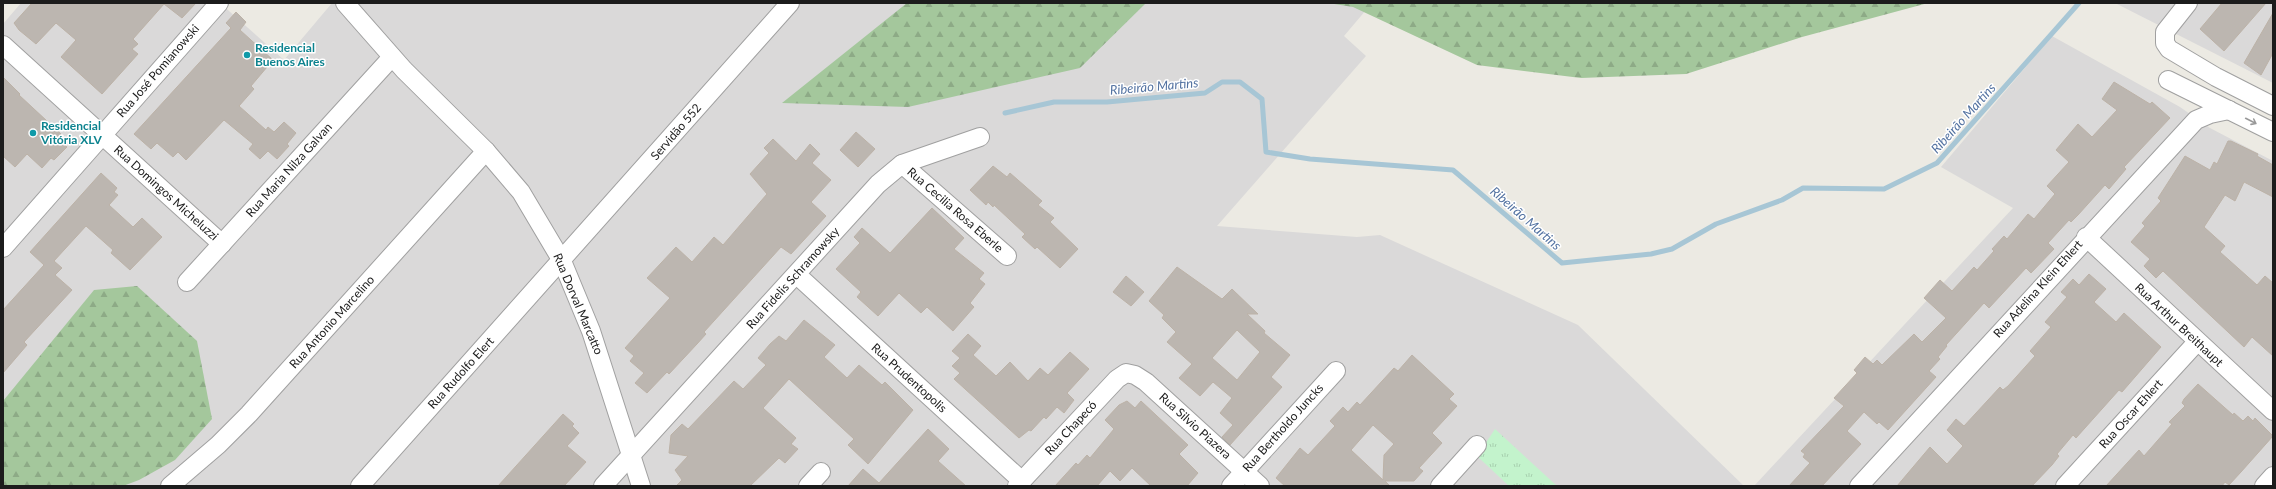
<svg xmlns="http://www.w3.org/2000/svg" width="2276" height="489" font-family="Lato,sans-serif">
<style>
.residential{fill:#dad9d9}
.forest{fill:url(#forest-firs)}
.park{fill:url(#park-tufts)}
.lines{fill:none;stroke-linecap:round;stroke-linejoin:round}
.stream{stroke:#a7c6d5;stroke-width:5}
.building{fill:#bcb6b0;stroke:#bcb2a7;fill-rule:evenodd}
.minor-casing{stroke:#a0a0a0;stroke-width:20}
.minor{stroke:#fff;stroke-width:18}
.oneway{stroke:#999}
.culture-dot{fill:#0f9aa8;stroke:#fff;stroke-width:1.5}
.labels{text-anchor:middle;stroke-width:3;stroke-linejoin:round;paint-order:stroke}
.culture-label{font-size:12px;font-weight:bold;fill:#0d838f;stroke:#fff;text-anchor:start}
.street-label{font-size:12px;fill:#1c1c1c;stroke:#fff}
.water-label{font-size:13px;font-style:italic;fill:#5372a1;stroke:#fff}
</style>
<defs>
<pattern id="forest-firs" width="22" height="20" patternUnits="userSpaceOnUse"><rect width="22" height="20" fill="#a4c79c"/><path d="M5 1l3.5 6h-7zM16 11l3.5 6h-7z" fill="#8daa86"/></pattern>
<pattern id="park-tufts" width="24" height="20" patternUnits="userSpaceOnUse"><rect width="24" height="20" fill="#c3f3cc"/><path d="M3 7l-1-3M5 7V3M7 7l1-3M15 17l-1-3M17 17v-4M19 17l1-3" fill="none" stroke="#a7d0af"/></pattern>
</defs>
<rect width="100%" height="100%" fill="#eceae3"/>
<!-- residential -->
<g class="residential">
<polygon points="21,3 220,3 284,60 332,3 1372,3 1344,36 1366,56 1217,226 1357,237 1380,235 1578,325 1744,486 3,486 3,24"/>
<polygon points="2115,3 2273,3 2273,83"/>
<polygon points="2052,36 2180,107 2210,128 2273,161 2273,486 1754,486 2013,208 1941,167"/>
</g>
<!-- forest -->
<g class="forest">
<polygon points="907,3 1146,3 1080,68 908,107 782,103"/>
<polygon points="1328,3 1928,3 1802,37 1686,74 1581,78 1477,65 1353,7"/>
<polygon points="137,286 197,341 212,419 175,460 139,480 123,486 3,486 3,401 94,290"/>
</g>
<!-- park -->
<polygon class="park" points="1495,429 1557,486 1509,486 1477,456"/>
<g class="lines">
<!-- stream -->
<polyline class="stream" points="1005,113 1054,102 1107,102 1205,93 1222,82 1240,82 1262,99 1266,152 1310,159 1453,170 1562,263 1651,254 1672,249 1716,224 1782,200 1803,188 1884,189 1937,163 2079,3"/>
</g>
<!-- building -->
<g class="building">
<polygon points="32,3 196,3 182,18 164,4 133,39 138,44 132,49 138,54 102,94 61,57 76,40 56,23 36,44 19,30 14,23"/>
<polygon points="2222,3 2266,3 2224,51 2200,29"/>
<polygon points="236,12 246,22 240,30 273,60 251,86 254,89 239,106 266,130 268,127 274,132 284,122 296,133 287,144 289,146 277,159 268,151 260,159 249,149 253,144 224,120 186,160 178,152 173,157 157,143 151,149 134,134 231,28 226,23"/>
<polygon points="2273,13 2273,53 2261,75 2244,63"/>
<polygon points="3,77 20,94 19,95 61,134 57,138 67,147 54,160 51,158 42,168 27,154 15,167 3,156"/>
<polygon points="2114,82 2150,104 2152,102 2170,118 2124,167 2126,169 2109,189 2105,185 2078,215 2071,222 2069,220 2048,243 2054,249 2031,273 2026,268 1989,308 1984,303 1946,345 1947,346 1938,357 1940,359 1929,371 1936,377 1888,430 1879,422 1877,424 1864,412 1847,431 1861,444 1822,486 1789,486 1810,463 1803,457 1805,454 1801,451 1844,406 1834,398 1857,373 1854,370 1865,357 1873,364 1877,360 1882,365 1914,334 1922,342 1946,318 1924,298 1940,280 1952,291 1974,267 1977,270 1994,251 1992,249 2004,236 2007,239 2028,214 2034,219 2055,194 2047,186 2069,162 2056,150 2078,124 2092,137 2117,110 2102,99"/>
<polygon points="856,132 875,149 858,167 840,150"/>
<polygon points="773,139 796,161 810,144 820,154 812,163 831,180 811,202 826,216 791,254 781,247 704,332 706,334 697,344 669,374 667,372 647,393 635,383 644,373 630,361 634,356 625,348 670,298 647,278 676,247 692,262 714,237 723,245 767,194 750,174 769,153 764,148"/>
<polygon points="2228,141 2231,141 2258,154 2257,156 2273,165 2273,197 2244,182 2235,201 2225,195 2204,227 2225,246 2220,252 2257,285 2265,276 2273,283 2273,356 2252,337 2244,347 2163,271 2156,278 2144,266 2150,259 2131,242 2145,226 2142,223 2161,201 2158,198 2185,156 2210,170 2214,162 2217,164"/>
<polygon points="993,166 1007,177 1010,173 1042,201 1038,205 1054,218 1050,222 1078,249 1060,268 1037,247 1035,249 1022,237 1025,234 994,205 993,207 988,202 986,205 970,190"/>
<polygon points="101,173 117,188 114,192 118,195 109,205 133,227 142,218 162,237 130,270 111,253 113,250 86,226 54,261 62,268 55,275 72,290 24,342 27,345 3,373 3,310 44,265 30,252"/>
<polygon points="932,208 964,238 954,249 984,273 979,279 985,284 970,303 974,307 953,331 927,307 921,313 899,293 878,316 857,297 861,292 836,269 860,243 854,237 862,228 890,253"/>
<path d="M 1177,267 L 1222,299 L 1232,289 L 1258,314 L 1247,314 L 1265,331 L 1264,333 L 1290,355 L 1271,377 L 1282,387 L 1230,445 L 1222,437 L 1233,425 L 1220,413 L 1232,398 L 1213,382 L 1200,396 L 1179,378 L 1192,364 L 1167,342 L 1176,332 L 1162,318 L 1164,315 L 1149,301 ZM 1237,330 L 1260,352 L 1237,380 L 1212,358 Z"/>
<polygon points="2089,274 2106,289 2094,302 2116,322 2124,313 2161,347 2122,392 2119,390 2076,438 2073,435 2057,454 2059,456 2052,465 2032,486 1897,486 1930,447 1947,464 1963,446 1947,430 1956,419 1964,426 2000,387 2003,390 2008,386 2035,356 2030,351 2051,327 2045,322 2067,297 2061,292 2073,279 2079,285"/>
<polygon points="1126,276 1144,292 1131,306 1113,292"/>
<polygon points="804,320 835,345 824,357 847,378 859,365 882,385 885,382 913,410 868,464 848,445 854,439 789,379 763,408 796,438 791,444 798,449 785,463 779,458 750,486 676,486 682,480 675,470 688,456 669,453 671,435 682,424 688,429 734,381 743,389 766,365 758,358 770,344 779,336 786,341"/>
<polygon points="968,334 981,346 973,355 996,376 1010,362 1028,381 1040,368 1048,375 1070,352 1089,369 1067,393 1074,400 1064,413 1057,407 1046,419 1044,417 1031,431 1029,430 1019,438 954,379 960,373 952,366 960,358 952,351"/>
<path d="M 1412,355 L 1454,394 L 1449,399 L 1457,406 L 1432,433 L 1442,443 L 1419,468 L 1423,471 L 1414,481 L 1385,481 L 1390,486 L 1285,486 L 1276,478 L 1300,448 L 1308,455 L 1335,426 L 1330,421 L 1343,407 L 1348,412 L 1357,402 L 1360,405 L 1394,368 L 1398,371 ZM 1373,425 L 1394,444 L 1384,455 L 1383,480 L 1351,450 Z"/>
<polygon points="2198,384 2233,415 2234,413 2243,421 2248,416 2253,421 2255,418 2273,436 2241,472 2229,485 2225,482 2222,486 2106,486 2139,450 2144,456 2172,424 2169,422 2185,406 2182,403 2184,399"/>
<polygon points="1127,401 1135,408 1141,401 1188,445 1179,454 1198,473 1187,486 1151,486 1132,468 1120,481 1110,471 1097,486 1055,486 1076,463 1078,465 1087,455 1090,458 1114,429 1105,420 1119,405"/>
<polygon points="563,414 574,424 572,426 579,433 567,446 586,462 564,486 498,486"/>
<polygon points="928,429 949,449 938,461 966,486 848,486 863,469 879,483"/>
</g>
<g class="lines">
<defs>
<g id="minor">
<polyline points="345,3 404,70 486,151 521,192 562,261 591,331 641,486"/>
<polyline points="2188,3 2165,32 2165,43 2169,49 2216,77 2273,106"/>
<polyline points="3,45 222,244"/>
<polyline points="2168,80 2273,132"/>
<polyline points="902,164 1007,256"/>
<polyline points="2086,237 2273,411"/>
<polyline points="3,248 219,3"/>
<polyline points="797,275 1022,481"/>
<polyline points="187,282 392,57"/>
<polyline points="170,486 218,445 249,414 486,151"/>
<polyline points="360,486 790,3"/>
<polyline points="603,486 878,184 902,164 980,137"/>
<polyline points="808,486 821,472"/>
<polyline points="1017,486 1117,379 1126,373 1135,375 1146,382 1260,486"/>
<polyline points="1231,486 1336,371"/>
<polyline points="1440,486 1477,445"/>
<polyline points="1859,486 2196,120 2210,114 2229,110"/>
<polyline points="2065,486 2197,342"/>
<polyline points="2264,486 2273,476"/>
</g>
</defs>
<!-- minor casing -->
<use href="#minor" class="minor-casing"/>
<!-- minor -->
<use href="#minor" class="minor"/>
</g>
<!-- one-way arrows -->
<defs><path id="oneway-shaft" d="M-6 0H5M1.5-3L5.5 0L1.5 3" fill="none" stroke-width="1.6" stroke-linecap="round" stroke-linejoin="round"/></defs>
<use class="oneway" href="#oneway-shaft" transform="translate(2251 121) rotate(27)"/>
<!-- markers -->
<g class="culture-dot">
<circle cx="247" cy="55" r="4"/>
<circle cx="33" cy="133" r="4"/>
</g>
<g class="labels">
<!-- culture labels -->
<g class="culture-label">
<text x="255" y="52">Residencial<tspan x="255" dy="14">Buenos Aires</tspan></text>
<text x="41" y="130">Residencial<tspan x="41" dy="14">Vitória XLV</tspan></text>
</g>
<!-- street labels -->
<g class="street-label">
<text transform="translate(158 71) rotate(-49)" y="4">Rua José Pomianowski</text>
<text transform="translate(676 132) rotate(-49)" y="4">Servidão 552</text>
<text transform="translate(289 170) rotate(-48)" y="4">Rua Maria Nilza Galvan</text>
<text transform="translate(166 193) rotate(42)" y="4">Rua Domingos Micheluzzi</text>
<text transform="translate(955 210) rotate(41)" y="4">Rua Cecilia Rosa Eberle</text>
<text transform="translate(793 278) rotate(-48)" y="4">Rua Fidelis Schramowsky</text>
<text transform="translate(2038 289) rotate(-48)" y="4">Rua Adelina Klein Ehlert</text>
<text transform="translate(578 304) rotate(67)" y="4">Rua Dorval Marcatto</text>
<text transform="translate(332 322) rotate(-48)" y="4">Rua Antonio Marcelino</text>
<text transform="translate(2179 325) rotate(43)" y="4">Rua Arthur Breithaupt</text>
<text transform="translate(461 373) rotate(-48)" y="4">Rua Rudolfo Elert</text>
<text transform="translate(909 378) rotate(42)" y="4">Rua Prudentopolis</text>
<text transform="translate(2131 414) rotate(-48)" y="4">Rua Oscar Ehlert</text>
<text transform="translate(1195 426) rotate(42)" y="4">Rua Silvio Piazera</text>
<text transform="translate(1071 428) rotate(-47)" y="4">Rua Chapecó</text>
<text transform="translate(1283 428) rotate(-48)" y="4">Rua Bertholdo Juncks</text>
</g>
<!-- water labels -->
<g class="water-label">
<text transform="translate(1154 86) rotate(-5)" y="5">Ribeirão Martins</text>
<text transform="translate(1963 118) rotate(-48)" y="5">Ribeirão Martins</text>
<text transform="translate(1526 218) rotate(41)" y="5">Ribeirão Martins</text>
</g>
</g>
<!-- border -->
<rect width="2276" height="489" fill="none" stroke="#1c1c1c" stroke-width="8"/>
</svg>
